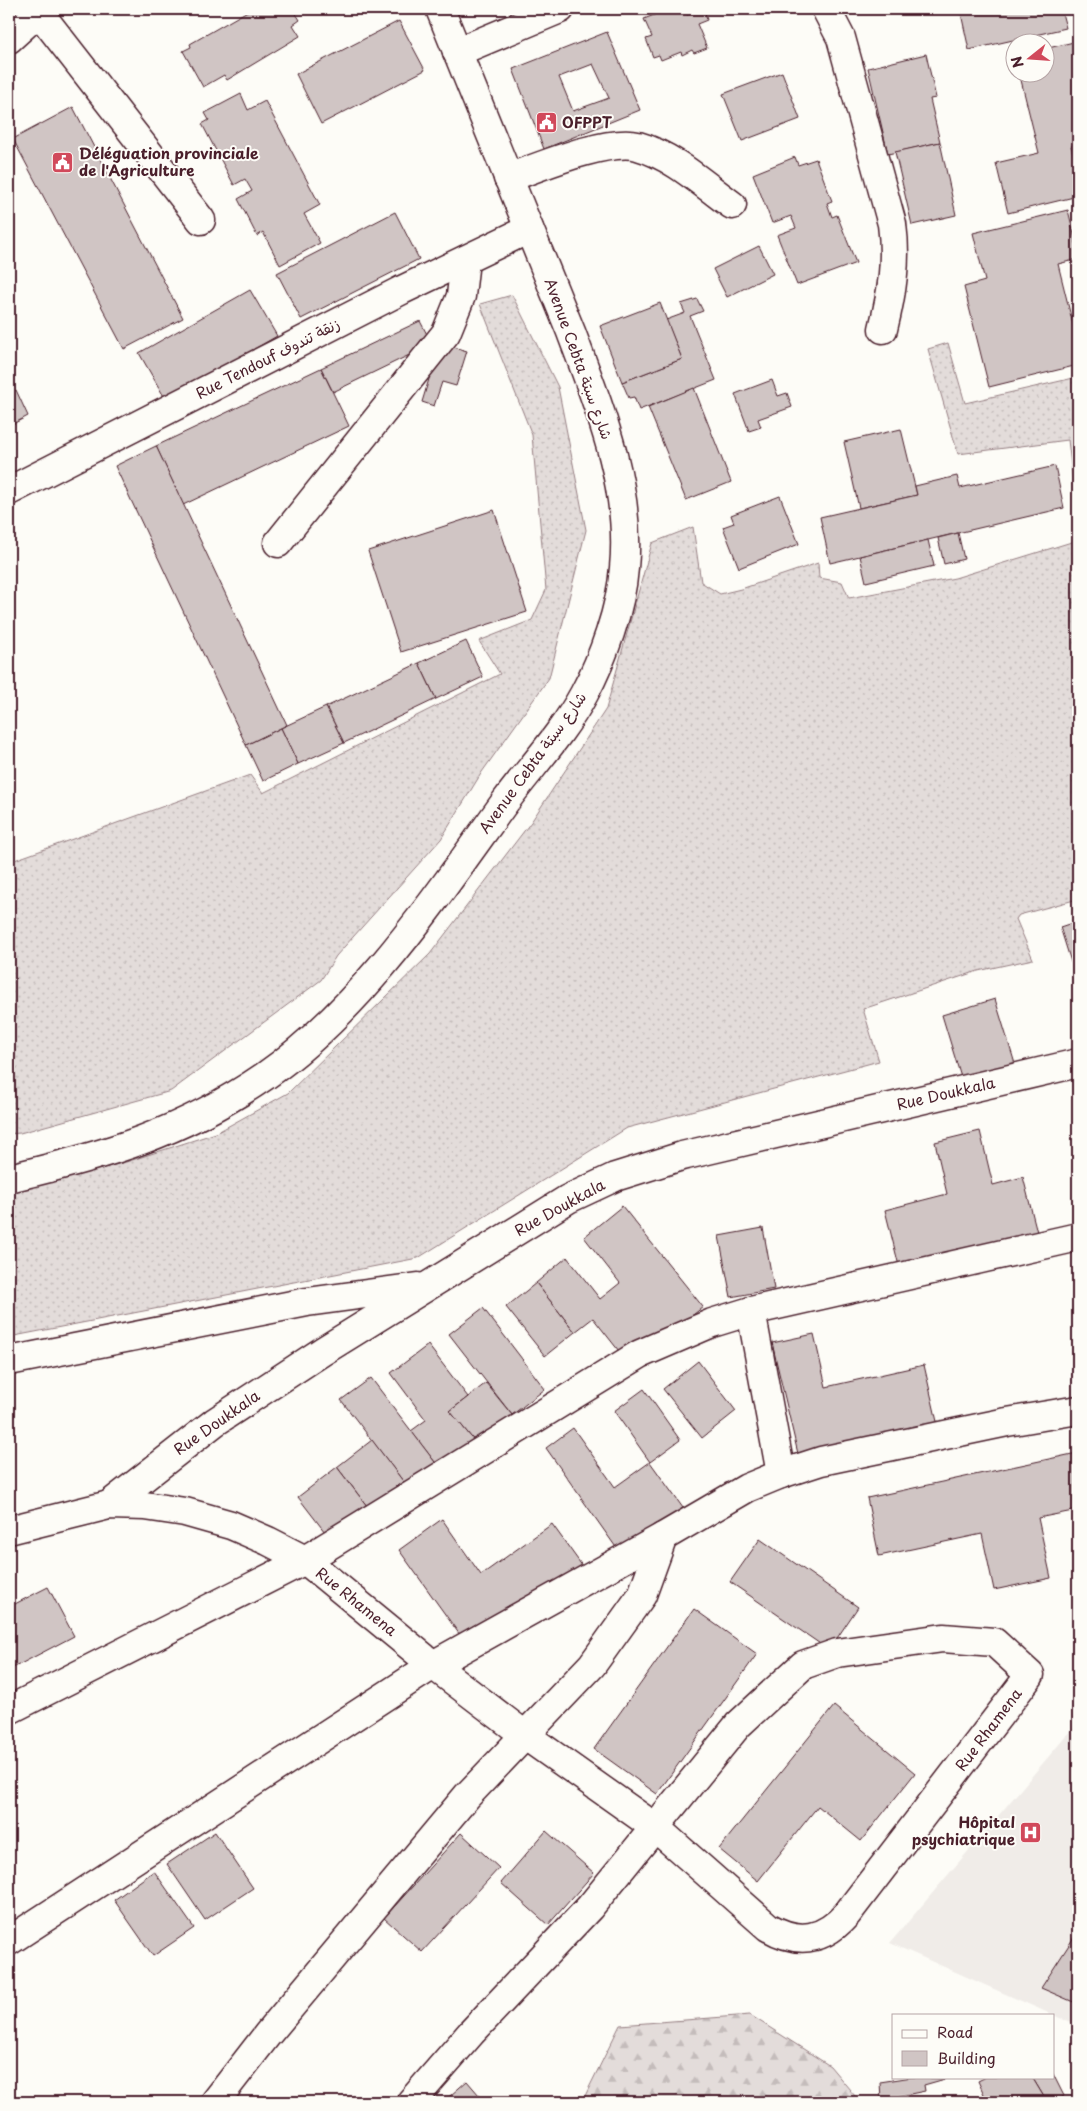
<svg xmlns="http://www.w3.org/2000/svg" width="1087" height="2111" font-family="'Playpen Sans','Playpen Sans Arabic',sans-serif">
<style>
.built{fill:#f0ece8}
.grass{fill:url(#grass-dots);stroke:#967e82}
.forest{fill:url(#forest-firs);stroke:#967e82}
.building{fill:#d0c5c4;stroke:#4a1f2b;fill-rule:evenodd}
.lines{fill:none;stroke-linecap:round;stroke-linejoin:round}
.street-casing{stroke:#4a1f2b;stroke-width:31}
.secondary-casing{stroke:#4a1f2b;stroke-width:31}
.street{stroke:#fdfcf7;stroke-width:28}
.secondary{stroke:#fdfcf7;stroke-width:28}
.labels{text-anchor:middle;stroke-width:4;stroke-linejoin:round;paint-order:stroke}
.poi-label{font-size:15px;font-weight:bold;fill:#4a1f2b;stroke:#fdfcf7;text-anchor:start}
.street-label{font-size:15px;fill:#4a1f2b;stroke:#fdfcf7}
</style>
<defs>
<pattern id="grass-dots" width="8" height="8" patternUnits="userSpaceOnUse" patternTransform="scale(1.25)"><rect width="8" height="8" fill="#e3dcda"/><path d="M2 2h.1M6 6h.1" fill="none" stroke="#c4bcbb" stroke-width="1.8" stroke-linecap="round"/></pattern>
<pattern id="forest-firs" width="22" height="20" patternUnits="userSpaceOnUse" patternTransform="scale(1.25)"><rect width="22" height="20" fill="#e3dcda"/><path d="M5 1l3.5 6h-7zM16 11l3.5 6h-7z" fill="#c4bcbb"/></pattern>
</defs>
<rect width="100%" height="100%" fill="#fdfcf7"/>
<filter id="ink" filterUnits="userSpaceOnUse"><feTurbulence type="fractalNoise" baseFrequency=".02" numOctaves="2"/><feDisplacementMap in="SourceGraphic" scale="10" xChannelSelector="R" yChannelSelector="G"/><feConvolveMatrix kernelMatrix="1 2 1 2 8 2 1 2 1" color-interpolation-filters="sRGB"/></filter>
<g filter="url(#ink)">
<!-- built -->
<polygon class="built" points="1078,1722 1078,2026 890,1943"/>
<!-- grass -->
<g class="grass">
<polygon points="512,295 558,387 586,530 549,678 482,772 441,839 336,956 321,980 171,1091 20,1133 9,1134 9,862 250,775 263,793 500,674 479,641 532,620 546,590 532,435 480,304"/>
<polygon points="948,343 965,403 1078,377 1078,524 1068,440 958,454 928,349"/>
<polygon points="693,527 701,582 720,594 741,589 818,563 819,578 842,582 849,598 955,578 1078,540 1078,899 1019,915 1016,919 1033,959 978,971 863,1009 879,1061 627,1128 418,1258 9,1337 9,1193 126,1162 216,1133 288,1093 430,954 531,822 606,709 652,543"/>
</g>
<!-- forest -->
<polygon class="forest" points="750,2015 830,2066 860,2102 582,2102 620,2025"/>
<!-- building -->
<g class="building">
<polygon points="251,9 293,9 300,20 293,25 300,36 227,80 224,75 203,87 183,51 191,47 190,44"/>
<polygon points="669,9 684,9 687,15 704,9 707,20 697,24 707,48 694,53 692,50 682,55 681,52 661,60 659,55 653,57 646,39 652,37 644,19"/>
<polygon points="960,9 1061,9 1066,28 969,50"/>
<polygon points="399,21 425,70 321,124 296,74"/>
<path d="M 607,32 L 640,110 L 544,149 L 513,69 ZM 593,64 L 609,98 L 573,111 L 559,77 Z"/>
<polygon points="1078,41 1078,145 1071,146 1078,175 1078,196 1008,213 996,163 1039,153 1019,72 1044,72 1044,49"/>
<polygon points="926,54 936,98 930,99 940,142 888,154 868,68"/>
<polygon points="782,72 800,119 742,141 723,94"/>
<polygon points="241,94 248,110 265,101 320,205 304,214 320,243 280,265 263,232 257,236 238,199 252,191 245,179 234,185 202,124 209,120 205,113"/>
<polygon points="73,107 183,318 124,349 13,139"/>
<polygon points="940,142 956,215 912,225 895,152"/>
<polygon points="795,157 798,165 816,159 832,201 827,203 832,217 837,215 856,263 797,285 777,235 796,228 791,216 772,223 753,174"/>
<polygon points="1068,210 1078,251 1078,259 1058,264 1078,345 1078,365 989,387 964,287 985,281 973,233"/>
<polygon points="395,212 419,259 301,319 277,273"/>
<polygon points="759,246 773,274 727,297 713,269"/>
<polygon points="250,290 277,336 166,400 139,353"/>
<polygon points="697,299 703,311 690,316 716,380 639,410 634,397 629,398 622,382 682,359 666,320 685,313 681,304"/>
<polygon points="660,303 682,359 622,382 600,326"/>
<polygon points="420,321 432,344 333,392 321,368"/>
<polygon points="440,343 467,351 456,386 442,382 434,406 422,402"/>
<polygon points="321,368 349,426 183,505 156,446"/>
<polygon points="772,380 778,396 787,393 792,407 758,419 761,427 749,431 735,394"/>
<polygon points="694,388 731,482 686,500 648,407"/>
<polygon points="16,390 28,416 9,426 9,394"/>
<polygon points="901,429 917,495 859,508 844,442"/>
<polygon points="156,446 287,725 246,745 115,466"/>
<polygon points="1055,466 1064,508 830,563 820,517 917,495 915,486 957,476 960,488"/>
<polygon points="780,496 799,544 739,568 723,527 734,523 731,515"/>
<polygon points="494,510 527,612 401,652 368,551"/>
<polygon points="958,533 964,559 944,564 938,538"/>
<polygon points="928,540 934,566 866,582 860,556"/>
<polygon points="466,641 483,677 436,699 419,663"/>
<polygon points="419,663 436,699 344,743 326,707"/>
<polygon points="326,707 344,743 298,764 281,728"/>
<polygon points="281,728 298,764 263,781 246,745"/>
<polygon points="1078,921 1078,984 1060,927"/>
<polygon points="995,999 1016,1067 963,1084 942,1015"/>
<polygon points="980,1131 993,1185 1023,1177 1038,1236 900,1270 885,1210 947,1194 935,1142"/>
<polygon points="622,1206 703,1307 630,1365 593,1318 575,1332 536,1283 567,1257 600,1299 620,1283 584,1237"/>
<polygon points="763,1228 774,1289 731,1297 719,1236"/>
<polygon points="536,1283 575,1332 545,1356 506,1307"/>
<polygon points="483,1308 545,1389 512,1415 449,1334"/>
<polygon points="814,1334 826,1387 924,1365 938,1426 799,1458 772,1343"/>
<polygon points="428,1345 468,1397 450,1411 476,1443 441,1470 411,1431 426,1420 391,1373"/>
<polygon points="698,1361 736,1411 702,1438 663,1389"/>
<polygon points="371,1378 441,1470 412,1493 341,1400"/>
<polygon points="486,1383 512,1415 476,1443 450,1411"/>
<polygon points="644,1389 680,1440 650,1462 614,1411"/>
<polygon points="573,1428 615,1487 650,1462 683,1508 620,1553 546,1448"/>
<polygon points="372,1440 412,1493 377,1519 337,1467"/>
<polygon points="1077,1453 1078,1510 1038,1518 1051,1578 994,1590 982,1534 879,1556 867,1498"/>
<polygon points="337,1467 377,1519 338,1549 298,1497"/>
<polygon points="442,1519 481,1575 552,1524 583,1567 470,1649 399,1550"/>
<polygon points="760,1539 858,1607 829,1650 730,1582"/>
<polygon points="48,1587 74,1636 9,1670 9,1607"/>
<polygon points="694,1609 757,1654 657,1794 594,1749"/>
<polygon points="834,1706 915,1773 861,1841 818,1806 758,1881 719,1849"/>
<polygon points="546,1831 594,1873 548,1925 501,1883"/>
<polygon points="215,1832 253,1888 205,1920 167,1864"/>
<polygon points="461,1833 499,1868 422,1952 384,1918"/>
<polygon points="154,1871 194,1928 153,1956 114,1900"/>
<polygon points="1078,1931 1078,2004 1041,1988"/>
<polygon points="1053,2074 1064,2096 1053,2102 1047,2102 1032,2077 1053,2077"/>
<polygon points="912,2077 945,2079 924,2085 925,2091 881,2100 880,2082"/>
<polygon points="986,2077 1032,2077 1047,2102 993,2102 991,2098 987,2101 978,2081"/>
<polygon points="467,2081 485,2102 443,2102"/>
</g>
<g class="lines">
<defs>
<g id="street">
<path d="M 826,9 L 841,38 L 892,224 C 897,261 892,293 883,329"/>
<polyline points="38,11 201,220"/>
<polyline points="9,39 42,9"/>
<polyline points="457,52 560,9"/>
<path d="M 508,178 C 539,167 607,138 638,146 C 673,156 703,184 732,205"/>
<polyline points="9,491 402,290 529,229"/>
<polyline points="278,543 446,333 461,296 465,260"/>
<polyline points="751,1311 781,1474"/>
<polyline points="9,1361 307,1302 418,1287"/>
<polyline points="109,1505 215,1422 323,1351 568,1199 615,1177 682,1156 1078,1063"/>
<path d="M 9,1530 L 109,1505 L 145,1506 L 185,1512 L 231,1525 L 268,1541 L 305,1560 L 433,1665 L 526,1736 L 656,1828 L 768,1927 C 799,1945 824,1940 847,1914 L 1030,1675 L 994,1642 L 943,1638 L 837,1653 L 803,1665 L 738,1725 L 590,1907 L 471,2033 L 411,2102"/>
<polyline points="9,1710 305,1560 640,1354 712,1323 751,1311 1078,1237"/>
<polyline points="9,1941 433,1665 663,1537"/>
<polyline points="215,2102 267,2035 467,1796 592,1665 642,1595 663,1537 747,1488 781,1474 821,1461 1007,1422 1078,1410"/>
</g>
<path id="secondary" d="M 9,1178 C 106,1155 182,1133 265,1076 C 363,1008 436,897 505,802 C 531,767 563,733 584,694 C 603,659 621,608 624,568 C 632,487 599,407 571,332 L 440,9"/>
</defs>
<!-- street casing -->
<use href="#street" class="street-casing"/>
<!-- secondary casing -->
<use href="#secondary" class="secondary-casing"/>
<!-- street -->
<use href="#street" class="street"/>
<!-- secondary -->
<use href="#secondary" class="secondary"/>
</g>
</g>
<!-- icons -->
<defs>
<symbol id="civic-square" viewBox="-11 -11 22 22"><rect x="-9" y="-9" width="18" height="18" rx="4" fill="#d1495b" stroke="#fdfcf7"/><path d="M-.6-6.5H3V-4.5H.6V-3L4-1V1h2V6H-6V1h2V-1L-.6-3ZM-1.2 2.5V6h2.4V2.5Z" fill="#fff"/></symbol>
<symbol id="hospital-square" viewBox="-11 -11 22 22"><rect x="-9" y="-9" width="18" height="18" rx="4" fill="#d1495b" stroke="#fdfcf7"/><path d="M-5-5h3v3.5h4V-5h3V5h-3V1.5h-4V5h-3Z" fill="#fff"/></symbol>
</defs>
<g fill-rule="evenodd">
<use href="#civic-square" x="534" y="110" width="25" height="25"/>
<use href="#civic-square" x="50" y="150" width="25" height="25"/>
<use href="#hospital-square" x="1018" y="1820" width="25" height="25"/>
</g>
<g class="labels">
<!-- poi labels -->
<g class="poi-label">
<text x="562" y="128">OFPPT</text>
<text x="79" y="159">Déléguation provinciale<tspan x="79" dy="17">de l'Agriculture</tspan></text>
<text x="1015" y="1828" text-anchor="end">Hôpital<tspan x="1015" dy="17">psychiatrique</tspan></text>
</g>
<!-- street labels -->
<g class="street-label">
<text transform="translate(268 359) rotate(-27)" y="5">Rue Tendouf زنقة تندوف</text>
<text transform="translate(578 359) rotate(70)" y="5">Avenue Cebta شارع سبتة</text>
<text transform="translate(533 763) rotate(-54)" y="5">Avenue Cebta شارع سبتة</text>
<text transform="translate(946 1094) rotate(-13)" y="5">Rue Doukkala</text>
<text transform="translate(560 1208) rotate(-29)" y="5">Rue Doukkala</text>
<text transform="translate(217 1423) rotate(-35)" y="5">Rue Doukkala</text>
<text transform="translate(356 1602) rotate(39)" y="5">Rue Rhamena</text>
<text transform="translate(989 1730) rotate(-53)" y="5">Rue Rhamena</text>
</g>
</g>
<!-- margin -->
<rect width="1087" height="2111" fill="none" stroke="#fdfcf7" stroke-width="30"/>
<rect x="15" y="15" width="1057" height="2081" fill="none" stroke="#4a1f2b" stroke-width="2" filter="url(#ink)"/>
<!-- legend -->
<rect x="892" y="2014" width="162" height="65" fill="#fdfcf7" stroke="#b5a4a5"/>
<rect x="902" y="2030" width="25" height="8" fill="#fdfcf7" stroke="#b5a4a5"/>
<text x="937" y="2038" font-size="15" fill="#4a1f2b">Road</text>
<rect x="902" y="2051" width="25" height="15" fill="#d0c5c4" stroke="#b5a4a5"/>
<text x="937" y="2064" font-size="15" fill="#4a1f2b">Building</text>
<!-- north arrow -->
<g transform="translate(1030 58) rotate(253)"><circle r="24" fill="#fdfcf7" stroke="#b5a4a5"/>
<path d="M0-4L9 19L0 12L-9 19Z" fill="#d1495b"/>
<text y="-8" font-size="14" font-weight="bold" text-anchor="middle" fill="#4a1f2b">N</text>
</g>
</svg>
